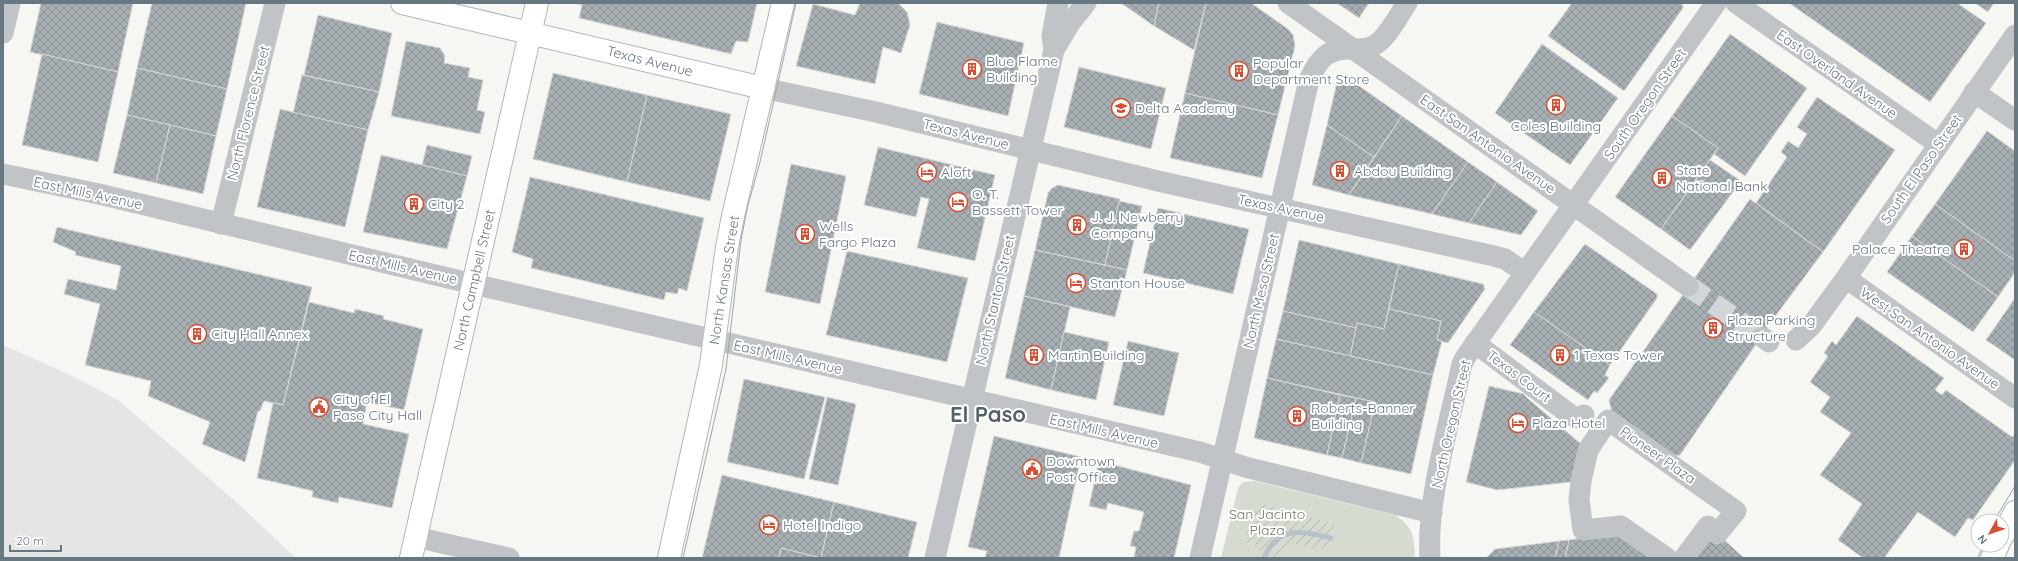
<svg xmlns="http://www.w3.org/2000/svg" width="2018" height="561" font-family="Quicksand,sans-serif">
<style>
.built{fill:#e4e5e4}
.park{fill:#d6dbd2}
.garden{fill:url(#garden-furrows)}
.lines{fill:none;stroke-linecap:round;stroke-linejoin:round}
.stream{stroke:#b7c3c6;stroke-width:5}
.building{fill:url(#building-cross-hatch);stroke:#d8d7d6}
.minor-tunnel{stroke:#d2d6d7;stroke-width:21;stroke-dasharray:21 10;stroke-linecap:butt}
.major-casing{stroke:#b1b6b9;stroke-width:24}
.minor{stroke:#c0c4c7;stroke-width:21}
.major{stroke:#fff;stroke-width:22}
.tram{stroke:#9fa6ab;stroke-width:1}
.labels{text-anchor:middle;stroke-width:4;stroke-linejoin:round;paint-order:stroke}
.street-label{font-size:14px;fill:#677882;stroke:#fff}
.poi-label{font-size:14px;fill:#677882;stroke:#fff;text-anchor:start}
.park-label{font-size:14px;fill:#6b7a65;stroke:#fff}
.town-label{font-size:22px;font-weight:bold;fill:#546068;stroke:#fff}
</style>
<defs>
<pattern id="garden-furrows" width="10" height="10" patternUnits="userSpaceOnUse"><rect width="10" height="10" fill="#d6dbd2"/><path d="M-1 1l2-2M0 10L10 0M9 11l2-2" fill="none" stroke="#b1b6b0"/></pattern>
<pattern id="building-cross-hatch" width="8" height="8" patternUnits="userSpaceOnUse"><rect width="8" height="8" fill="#a7afb3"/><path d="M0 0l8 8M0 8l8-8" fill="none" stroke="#8c9397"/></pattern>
</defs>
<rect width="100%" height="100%" fill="#f6f6f3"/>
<!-- built -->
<polygon class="built" points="3,345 70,375 118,400 235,501 296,558 3,558"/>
<!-- park -->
<path class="park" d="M 1255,481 L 1395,515 C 1414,528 1414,536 1415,558 L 1221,558 L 1238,488 L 1243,482 Z"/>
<!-- garden -->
<polygon class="garden" points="1263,504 1335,524 1328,551 1297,544 1284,547 1274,558 1258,558 1261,546 1244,542 1251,518"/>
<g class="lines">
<!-- stream -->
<path class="stream" d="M 1264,558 C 1277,525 1302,531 1331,538"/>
</g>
<!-- building -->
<g class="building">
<polygon points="41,3 133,3 118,72 30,52"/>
<polygon points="152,3 246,3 227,89 137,68"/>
<polygon points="574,3 757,3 748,42 736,41 731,54 579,18 582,5"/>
<polygon points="860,3 898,3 907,12 910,25 901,53 883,47 875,84 796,66 813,4 855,15"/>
<polygon points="1121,3 1159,3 1154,26"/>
<polygon points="1159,3 1206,3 1194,50 1154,26"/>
<polygon points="1206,3 1251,3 1288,29 1293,35 1295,46 1278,115 1185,93"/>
<polygon points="1337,3 1369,3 1359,18"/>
<polygon points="1572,3 1682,3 1683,8 1624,91 1548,36"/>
<polygon points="1789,3 1957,3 1986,23 1930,102"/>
<polygon points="1975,3 1994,3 1988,12"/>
<polygon points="318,15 392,33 379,92 304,75"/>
<polygon points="937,22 1024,43 1008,116 919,94"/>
<polygon points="1730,34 1807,88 1745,176 1714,154 1718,148 1672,116"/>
<polygon points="406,41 440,48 445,56 444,63 470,68 468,77 483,80 477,110 485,112 480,134 391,116"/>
<polygon points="1542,44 1618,98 1570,165 1495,113"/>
<polygon points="42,54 118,72 98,162 22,145"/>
<polygon points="1079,67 1166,88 1151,149 1064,127"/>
<polygon points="137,68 227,89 216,136 127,115"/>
<polygon points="553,73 647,95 627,182 533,159"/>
<polygon points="302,75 379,92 368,130 293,113"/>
<polygon points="1341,75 1345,76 1402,116 1374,157 1327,125 1338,78"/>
<polygon points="1185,93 1278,115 1262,178 1170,158"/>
<polygon points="647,95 731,114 710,201 627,182"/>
<polygon points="1817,97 1895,150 1823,252 1756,203 1787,157 1781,152 1788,141 1798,148 1807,134 1797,127"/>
<polygon points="280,109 368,130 345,227 257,207"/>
<polygon points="127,115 170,125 156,183 113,173"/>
<polygon points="1402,116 1468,162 1432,214 1349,195"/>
<polygon points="1672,116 1718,148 1661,229 1615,197"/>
<polygon points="170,125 216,136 203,194 156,183"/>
<polygon points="1327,125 1374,157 1349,195 1312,185"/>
<polygon points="1987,131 2015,151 2015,261 1935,204"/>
<polygon points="427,145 472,156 467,176 422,165"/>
<polygon points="878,147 995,175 975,261 917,248 929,199 921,197 916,217 864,205"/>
<polygon points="381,155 467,176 447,249 363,232"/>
<polygon points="1710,160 1741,181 1690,250 1661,229"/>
<polygon points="1468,162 1497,182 1469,223 1432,214"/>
<polygon points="791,164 846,176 820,304 765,292"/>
<polygon points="530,177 704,218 687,291 679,288 677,294 666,292 664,300 531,268 533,259 512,252"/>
<polygon points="1497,182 1538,211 1521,235 1469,223"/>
<polygon points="1058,185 1120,199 1105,265 1035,250 1048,193 1052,188"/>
<polygon points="1750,199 1823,252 1774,318 1680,455 1668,457 1613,418 1609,400"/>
<polygon points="1119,201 1142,206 1127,270 1105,265"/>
<polygon points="1935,204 2015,261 2015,272 1998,297 1912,236"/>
<polygon points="1158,208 1249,229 1233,294 1143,273"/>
<polygon points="57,227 312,287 283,405 264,401 260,411 258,411 245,462 202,444 210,422 148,396 151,381 85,365 100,304 64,294 68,279 116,290 121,266 75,255 76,252 53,242"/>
<polygon points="1912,236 1998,297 1973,332 1887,272"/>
<polygon points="1299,240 1399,264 1384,329 1357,323 1356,328 1283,311"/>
<polygon points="1585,244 1657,294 1657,298 1610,365 1534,312"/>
<polygon points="1035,250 1127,270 1115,317 1024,296"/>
<polygon points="847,251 968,278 947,362 826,335"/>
<polygon points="1399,264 1483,284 1485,289 1448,343 1437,340 1441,321 1389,309"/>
<polygon points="1024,296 1070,307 1051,390 1005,378"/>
<polygon points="2015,298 2015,360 1986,340"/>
<polygon points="309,302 354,313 355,309 384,316 383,319 423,329 404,410 367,402 363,424 409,434 392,508 339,497 338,503 312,497 313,491 257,478 273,403 283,405"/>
<polygon points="1389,309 1441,321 1437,340 1442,341 1433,375 1350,356 1357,323 1384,329"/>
<polygon points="1283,311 1356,328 1350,356 1276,339"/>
<polygon points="1534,312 1610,365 1605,375 1609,378 1597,393 1594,391 1588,400 1510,345"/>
<polygon points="1857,316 1944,378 1935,390 1942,395 1946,390 2012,437 2015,434 2015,460 1973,520 1968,518 1955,537 1918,512 1884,558 1863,558 1838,540 1862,504 1820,475 1851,433 1820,412 1830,397 1810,382 1828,356 1824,353 1832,341 1836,345"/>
<polygon points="1064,332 1109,342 1096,400 1051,390"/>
<polygon points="1276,339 1433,375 1411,474 1361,463 1375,402 1267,378"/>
<polygon points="1128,341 1179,353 1164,416 1113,405"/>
<polygon points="1267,378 1340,395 1327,455 1254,438"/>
<polygon points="744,379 825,397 804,479 727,462"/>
<polygon points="1489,386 1524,394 1525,396 1588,450 1581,481 1497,490 1466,482"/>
<polygon points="1340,395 1356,398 1342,458 1327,455"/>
<polygon points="827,397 856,404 838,485 809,479"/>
<polygon points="1356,398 1375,402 1361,463 1342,458"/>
<polygon points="994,436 1081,457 1059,558 985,558 987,551 968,547"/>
<polygon points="1099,461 1191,485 1174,558 1134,558 1136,547 1130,546 1134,531 1139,531 1144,512 1108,503 1106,510 1089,506"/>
<polygon points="722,475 834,502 821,558 781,548 779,558 702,558"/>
<polygon points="834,502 917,522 908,558 779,558 781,548 821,558"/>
<polygon points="1708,526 1721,537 1744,558 1684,558"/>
<polygon points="1613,533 1654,558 1565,558 1569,540"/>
<polygon points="1569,540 1565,558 1555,558 1559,541"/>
<polygon points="1559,541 1555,558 1486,558 1495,549"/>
</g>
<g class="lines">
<!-- minor-tunnel -->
<polyline class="minor-tunnel" points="1688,286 1762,337"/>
<defs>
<g id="major">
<polyline points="402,3 763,88"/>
<polyline points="2002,537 2015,512"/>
<polyline points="411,558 537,3"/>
<polyline points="669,558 711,365 727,247 733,216 783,3"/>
<polyline points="1992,558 1998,545"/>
</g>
</defs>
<!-- major casing -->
<use href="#major" class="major-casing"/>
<!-- minor -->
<g class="minor">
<polyline points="1288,3 1688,286"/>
<polyline points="1736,3 1938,144"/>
<polyline points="3,33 10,3"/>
<polyline points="1054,50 1052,36 1058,3"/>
<polyline points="763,88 876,112 1158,181 1494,256 1505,259 1525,273"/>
<polyline points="1974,92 2015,120"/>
<polyline points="3,174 99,194 473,284 1200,452 1245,467 1432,513"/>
<polyline points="221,224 275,3"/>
<polyline points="1846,278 2015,398"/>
<polyline points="1762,337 1769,342"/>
<polyline points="1796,340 1811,326 1846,278 2015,35"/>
<polyline points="1475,343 1572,416 1578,418 1584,415"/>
<polyline points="415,537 509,558"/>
<polyline points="935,558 1054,50 1070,23 1086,3"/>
<path d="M 1200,558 L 1309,80 C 1319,58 1327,48 1353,49 C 1361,49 1368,49 1375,45 C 1387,38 1399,15 1407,3"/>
<path d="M 1430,558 C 1426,501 1450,422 1462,364 L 1465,358 L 1716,3"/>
<polyline points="1667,558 1621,526 1583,530 1579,500 1581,481 1588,450 1608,420 1736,511 1717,534 1708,526 1684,558"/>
</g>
<!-- major -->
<use href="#major" class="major"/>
<!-- tram -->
<g class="tram">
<polyline points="1994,521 2015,486"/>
<polyline points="683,558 726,369 741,240 748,205 760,162 796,3"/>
<polyline points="1978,558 1983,545"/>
</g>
</g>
<!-- icons -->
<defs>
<symbol id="building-ring" viewBox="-11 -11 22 22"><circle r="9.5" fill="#fff" stroke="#d84e31" stroke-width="1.5"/><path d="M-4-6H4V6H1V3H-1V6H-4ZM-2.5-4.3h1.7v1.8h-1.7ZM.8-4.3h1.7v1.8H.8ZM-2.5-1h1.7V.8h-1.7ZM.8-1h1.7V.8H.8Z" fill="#d84e31"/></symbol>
<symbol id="school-ring" viewBox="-11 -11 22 22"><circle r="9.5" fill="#fff" stroke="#d84e31" stroke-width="1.5"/><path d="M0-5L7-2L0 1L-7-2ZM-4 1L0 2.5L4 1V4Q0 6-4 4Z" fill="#d84e31"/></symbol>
<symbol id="hotel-ring" viewBox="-11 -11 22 22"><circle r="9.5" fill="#fff" stroke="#d84e31" stroke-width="1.5"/><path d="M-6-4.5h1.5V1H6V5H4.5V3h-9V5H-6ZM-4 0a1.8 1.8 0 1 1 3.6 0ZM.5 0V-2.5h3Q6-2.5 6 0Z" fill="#d84e31"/></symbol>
<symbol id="civic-ring" viewBox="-11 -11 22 22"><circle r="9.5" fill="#fff" stroke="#d84e31" stroke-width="1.5"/><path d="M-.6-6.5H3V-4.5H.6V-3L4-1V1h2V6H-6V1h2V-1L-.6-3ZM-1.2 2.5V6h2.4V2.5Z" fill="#d84e31"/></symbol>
</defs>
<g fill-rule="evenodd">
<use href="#building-ring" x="961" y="58" width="22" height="22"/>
<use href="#building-ring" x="1228" y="60" width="22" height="22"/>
<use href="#building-ring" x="1545" y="94" width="22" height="22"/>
<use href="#school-ring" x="1110" y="97" width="22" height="22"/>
<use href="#building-ring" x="1329" y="160" width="22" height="22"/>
<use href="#hotel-ring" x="916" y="161" width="22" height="22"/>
<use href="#building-ring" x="1651" y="167" width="22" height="22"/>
<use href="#hotel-ring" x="947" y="191" width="22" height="22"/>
<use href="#building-ring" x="403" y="193" width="22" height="22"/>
<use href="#building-ring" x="1066" y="214" width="22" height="22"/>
<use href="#building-ring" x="794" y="223" width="22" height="22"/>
<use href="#building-ring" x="1953" y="238" width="22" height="22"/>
<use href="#hotel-ring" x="1065" y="272" width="22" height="22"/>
<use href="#building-ring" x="1702" y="317" width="22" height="22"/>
<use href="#building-ring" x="186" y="323" width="22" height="22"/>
<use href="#building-ring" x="1023" y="344" width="22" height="22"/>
<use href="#building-ring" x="1549" y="344" width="22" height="22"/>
<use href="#civic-ring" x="308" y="396" width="22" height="22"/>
<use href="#building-ring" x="1286" y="405" width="22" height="22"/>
<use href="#hotel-ring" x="1507" y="412" width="22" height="22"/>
<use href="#civic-ring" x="1021" y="458" width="22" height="22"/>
<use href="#hotel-ring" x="758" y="514" width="22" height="22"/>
</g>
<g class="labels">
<!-- street labels -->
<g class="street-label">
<text transform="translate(650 61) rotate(14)" y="5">Texas Avenue</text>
<text transform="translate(1837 74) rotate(35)" y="5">East Overland Avenue</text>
<text transform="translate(1645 104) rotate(-55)" y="5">South Oregon Street</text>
<text transform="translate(248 113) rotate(-76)" y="5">North Florence Street</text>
<text transform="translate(966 134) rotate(14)" y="5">Texas Avenue</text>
<text transform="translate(1488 144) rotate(35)" y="5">East San Antonio Avenue</text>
<text transform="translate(1921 169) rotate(-55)" y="5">South El Paso Street</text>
<text transform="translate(88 193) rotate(12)" y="5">East Mills Avenue</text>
<text transform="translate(1281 208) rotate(12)" y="5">Texas Avenue</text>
<text transform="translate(403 267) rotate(13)" y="5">East Mills Avenue</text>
<text transform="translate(474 280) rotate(-77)" y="5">North Campbell Street</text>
<text transform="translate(724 280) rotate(-81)" y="5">North Kansas Street</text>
<text transform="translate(1261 291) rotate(-77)" y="5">North Mesa Street</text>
<text transform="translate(995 300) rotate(-77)" y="5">North Stanton Street</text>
<text transform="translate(1930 338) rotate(35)" y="5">West San Antonio Avenue</text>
<text transform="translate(788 357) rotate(13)" y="5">East Mills Avenue</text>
<text transform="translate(1519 376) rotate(37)" y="5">Texas Court</text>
<text transform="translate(1451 424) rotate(-77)" y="5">North Oregon Street</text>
<text transform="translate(1104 431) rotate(13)" y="5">East Mills Avenue</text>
<text transform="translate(1658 455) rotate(35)" y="5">Pioneer Plaza</text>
</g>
<!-- poi labels -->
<g class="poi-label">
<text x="986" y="66">Blue Flame<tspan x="986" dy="16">Building</tspan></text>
<text x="1253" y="68">Popular<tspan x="1253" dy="16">Department Store</tspan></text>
<text x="1135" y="113">Delta Academy</text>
<text x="1556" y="131" text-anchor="middle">Coles Building</text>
<text x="1676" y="175">State<tspan x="1676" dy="16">National Bank</tspan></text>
<text x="1354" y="176">Abdou Building</text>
<text x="941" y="177">Aloft</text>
<text x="972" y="199">O. T.<tspan x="972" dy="16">Bassett Tower</tspan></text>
<text x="428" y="209">City 2</text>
<text x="1091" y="222">J. J. Newberry<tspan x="1091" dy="16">Company</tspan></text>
<text x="819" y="231">Wells<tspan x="819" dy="16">Fargo Plaza</tspan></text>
<text x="1950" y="254" text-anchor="end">Palace Theatre</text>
<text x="1090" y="288">Stanton House</text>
<text x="1727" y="325">Plaza Parking<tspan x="1727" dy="16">Structure</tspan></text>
<text x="211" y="339">City Hall Annex</text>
<text x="1048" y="360">Martin Building</text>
<text x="1574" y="360">1 Texas Tower</text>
<text x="333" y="404">City of El<tspan x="333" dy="16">Paso City Hall</tspan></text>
<text x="1311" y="413">Roberts-Banner<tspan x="1311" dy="16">Building</tspan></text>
<text x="1532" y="428">Plaza Hotel</text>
<text x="1046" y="466">Downtown<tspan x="1046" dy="16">Post Office</tspan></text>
<text x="783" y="530">Hotel Indigo</text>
</g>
<!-- park labels -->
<g class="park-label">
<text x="1267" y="519">San Jacinto<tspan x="1267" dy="16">Plaza</tspan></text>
</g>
<!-- town labels -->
<g class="town-label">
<text x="988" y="422">El Paso</text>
</g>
</g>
<!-- border -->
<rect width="2018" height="561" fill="none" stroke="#677882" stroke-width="8"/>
<!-- north arrow -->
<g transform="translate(1990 533) rotate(230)"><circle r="19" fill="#ffffff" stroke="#c2c9cd"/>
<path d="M0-3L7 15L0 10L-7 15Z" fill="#d84e31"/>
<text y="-6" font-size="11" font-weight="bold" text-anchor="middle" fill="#677882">N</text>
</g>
<!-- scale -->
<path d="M10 545v6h51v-6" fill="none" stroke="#677882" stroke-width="2"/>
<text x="16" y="545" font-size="12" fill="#677882" stroke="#ffffff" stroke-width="3" paint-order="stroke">20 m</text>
</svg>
